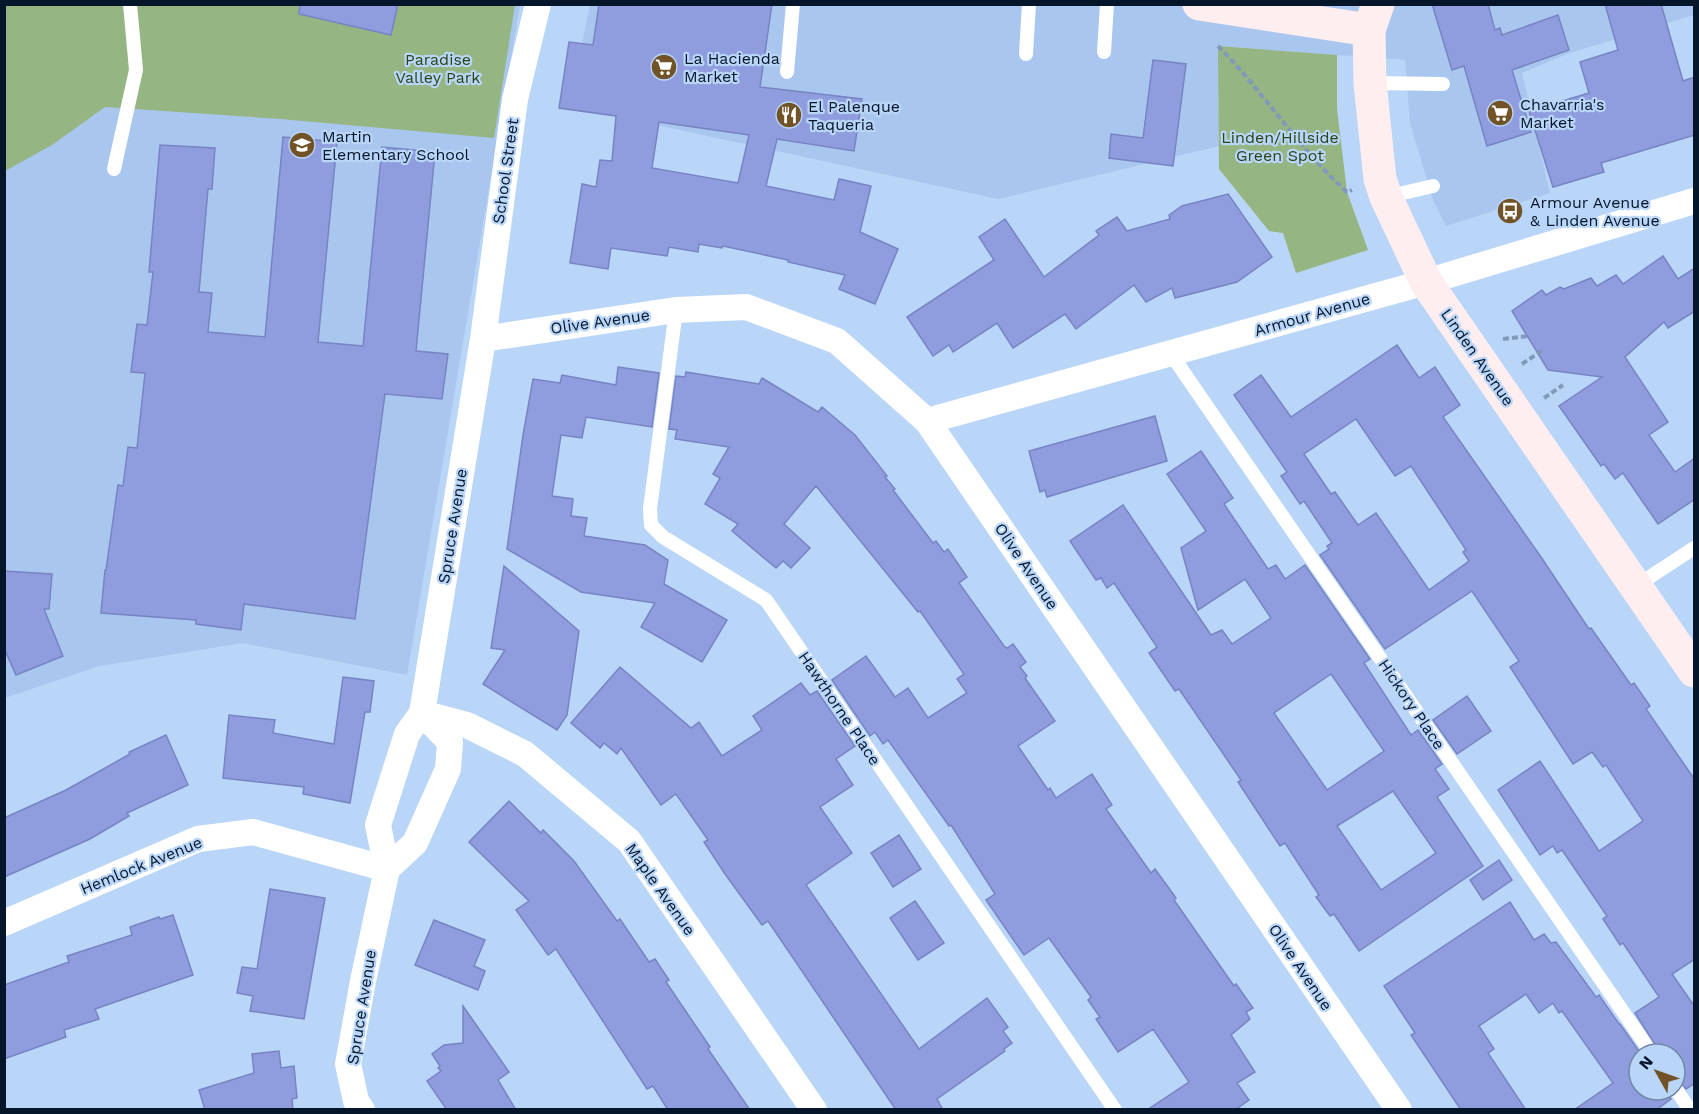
<svg xmlns="http://www.w3.org/2000/svg" width="1699" height="1114" font-family="'Work Sans',sans-serif">
<style>
.built{fill:#a9c7ee}
.green{fill:#95b582}
.building{fill:#8f9dde;stroke:#7784c3;stroke-width:1.5;fill-rule:evenodd}
.lines{fill:none;stroke-linecap:round;stroke-linejoin:round}
.path{stroke:#829ab9;stroke-width:4;stroke-dasharray:6 3;stroke-linecap:butt}
.lane{stroke:#fff;stroke-width:14}
.street{stroke:#fff;stroke-width:26}
.secondary{stroke:#feeeef;stroke-width:33}
.labels{text-anchor:middle;stroke-width:4.5;stroke-linejoin:round;paint-order:stroke}
.poi-label{font-size:16px;fill:#05152a;stroke:#b9d5f8;text-anchor:start}
.park-label{font-size:16px;fill:#294415;stroke:#b9d5f8}
.street-label{font-size:16px;fill:#05152a;stroke:#b9d5f8}
</style>
<rect width="100%" height="100%" fill="#b9d5f8"/>
<!-- built -->
<g class="built">
<polygon points="4,5 520,5 407,675 243,643 100,666 5,698"/>
<polygon points="590,5 1694,5 1694,15 1567,54 1522,73 1550,193 1446,226 1433,200 1410,123 1405,60 1218,46 1219,146 998,199 569,106"/>
</g>
<!-- green -->
<g class="green">
<polygon points="5,5 515,5 494,138 280,119 105,107 52,145 5,171"/>
<polygon points="1218,46 1337,55 1337,109 1347,192 1368,250 1296,273 1283,233 1269,231 1219,169"/>
</g>
<!-- building -->
<g class="building">
<polygon points="300,4 398,4 391,35 299,14"/>
<path d="M 599,4 L 772,4 L 760,87 L 862,99 L 854,151 L 777,139 L 766,186 L 834,200 L 839,179 L 871,186 L 860,232 L 898,249 L 875,304 L 839,289 L 845,275 L 788,262 L 788,260 L 723,246 L 722,248 L 699,244 L 698,252 L 669,247 L 667,256 L 611,248 L 608,269 L 570,263 L 582,184 L 596,187 L 600,160 L 612,161 L 616,116 L 559,108 L 569,42 L 593,45 ZM 659,122 L 749,135 L 738,183 L 652,168 Z"/>
<polygon points="1432,4 1488,4 1495,30 1500,28 1502,35 1558,15 1569,50 1512,70 1531,132 1487,146 1464,66 1452,70"/>
<polygon points="1605,4 1661,4 1683,81 1695,77 1695,135 1601,163 1604,172 1553,187 1529,111 1589,93 1580,62 1618,50"/>
<polygon points="1153,60 1186,64 1173,166 1109,158 1111,134 1143,138"/>
<polygon points="283,137 337,142 318,342 363,346 382,147 435,152 416,351 448,354 442,399 385,394 355,619 244,604 241,630 196,624 196,620 101,613 105,570 106,570 118,485 123,486 128,447 137,448 145,373 131,372 137,324 147,325 153,272 149,272 160,145 215,148 212,189 208,189 199,292 212,293 208,332 265,337"/>
<polygon points="1228,194 1272,257 1237,282 1175,298 1172,288 1146,302 1134,285 1076,329 1065,314 1013,348 997,323 953,352 949,345 933,356 907,317 994,260 979,237 1005,219 1044,277 1099,235 1096,231 1117,217 1127,231 1170,219 1169,215 1182,206"/>
<polygon points="1663,256 1678,279 1695,268 1695,311 1668,328 1664,322 1625,357 1668,422 1649,435 1675,472 1695,458 1695,499 1658,524 1623,473 1615,479 1604,464 1601,466 1559,406 1602,377 1548,370 1512,311 1542,290 1546,295 1560,287 1564,289 1591,278 1597,286 1616,275 1623,284"/>
<path d="M 1397,345 L 1419,378 L 1435,367 L 1460,405 L 1443,417 L 1541,557 L 1589,629 L 1591,628 L 1631,685 L 1634,683 L 1650,706 L 1646,709 L 1695,780 L 1695,959 L 1672,974 L 1695,1007 L 1695,1083 L 1686,1089 L 1679,1080 L 1675,1079 L 1675,1054 L 1661,1054 L 1635,1013 L 1659,997 L 1623,943 L 1620,945 L 1603,919 L 1607,916 L 1562,850 L 1557,853 L 1553,846 L 1540,855 L 1498,790 L 1540,761 L 1599,851 L 1643,821 L 1606,765 L 1603,767 L 1592,752 L 1573,764 L 1510,667 L 1519,661 L 1472,591 L 1385,649 L 1320,555 L 1329,549 L 1327,546 L 1332,543 L 1304,501 L 1300,504 L 1281,476 L 1287,472 L 1234,395 L 1261,375 L 1291,417 ZM 1356,419 L 1395,476 L 1411,466 L 1466,550 L 1463,552 L 1469,561 L 1429,590 L 1376,513 L 1358,525 L 1335,492 L 1331,494 L 1304,454 Z"/>
<polygon points="618,367 659,373 652,427 586,417 582,438 561,435 552,496 573,499 571,516 587,518 584,536 645,545 668,560 664,584 727,620 702,662 641,627 655,603 581,592 507,549 523,435 533,379 560,383 562,375 616,385"/>
<polygon points="686,372 759,384 762,378 818,412 822,407 855,435 887,476 885,477 895,489 893,490 933,543 936,541 944,552 948,549 967,577 959,583 1004,646 1007,648 1013,644 1026,662 1020,667 1027,676 1025,678 1055,721 1018,746 1048,790 1050,788 1056,798 1092,774 1112,805 1106,809 1151,873 1155,869 1176,898 1174,900 1234,986 1236,984 1253,1008 1246,1012 1250,1019 1231,1035 1255,1072 1237,1083 1249,1100 1235,1110 1147,1110 1189,1082 1153,1029 1118,1052 1096,1019 1100,1017 1088,1000 1091,997 1049,938 1024,955 986,900 995,894 951,825 949,826 888,740 883,744 875,732 870,736 832,680 866,656 895,697 908,688 928,718 967,693 957,679 964,674 920,611 918,612 816,486 784,524 810,548 791,568 783,561 776,568 732,531 738,524 705,504 720,478 713,474 729,447 675,439 677,430 669,429 676,376 685,377"/>
<polygon points="1155,416 1167,461 1047,497 1045,490 1040,492 1029,451"/>
<path d="M 1201,451 L 1233,498 L 1224,504 L 1268,569 L 1276,565 L 1285,579 L 1305,565 L 1370,659 L 1364,663 L 1411,735 L 1418,730 L 1442,764 L 1435,769 L 1449,789 L 1437,797 L 1483,866 L 1359,951 L 1334,914 L 1330,916 L 1316,897 L 1319,895 L 1285,843 L 1280,846 L 1238,782 L 1241,780 L 1179,689 L 1175,691 L 1149,653 L 1157,647 L 1114,583 L 1107,588 L 1101,578 L 1096,580 L 1070,541 L 1123,505 L 1211,635 L 1222,630 L 1232,644 L 1271,618 L 1245,579 L 1198,610 L 1181,548 L 1206,531 L 1167,474 ZM 1331,674 L 1384,751 L 1327,790 L 1274,713 ZM 1393,791 L 1436,853 L 1381,890 L 1337,826 Z"/>
<polygon points="504,566 579,631 567,715 557,730 483,684 505,650 491,648"/>
<polygon points="4,571 52,574 49,609 44,609 63,656 16,675 4,648"/>
<polygon points="620,667 691,728 699,722 722,756 762,730 753,716 801,683 810,695 817,691 855,746 836,759 853,785 820,807 852,853 806,885 919,1049 987,998 1008,1027 1003,1031 1012,1043 1004,1049 1005,1051 937,1099 943,1110 896,1110 768,921 762,925 725,874 704,842 708,840 676,794 661,805 621,748 617,754 604,743 600,748 571,723"/>
<polygon points="343,677 374,681 370,712 365,712 350,803 303,794 304,787 223,778 229,715 275,720 273,733 334,744"/>
<polygon points="1467,696 1491,731 1457,754 1433,720"/>
<polygon points="166,735 188,785 127,813 129,816 90,839 4,877 4,818 66,790 130,754 129,752"/>
<polygon points="509,801 541,833 543,830 574,861 617,921 620,919 649,962 655,959 669,980 666,982 710,1047 708,1049 750,1110 668,1110 653,1086 647,1089 556,949 548,955 516,910 529,901 469,842"/>
<polygon points="899,835 921,869 893,887 871,853"/>
<polygon points="1499,860 1512,880 1483,900 1470,880"/>
<polygon points="270,889 325,898 304,1019 250,1011 253,996 237,993 242,967 257,969"/>
<polygon points="915,901 944,943 918,960 890,918"/>
<polygon points="1510,902 1534,940 1544,934 1551,943 1556,942 1596,997 1599,995 1619,1024 1620,1024 1641,1054 1639,1054 1639,1090 1666,1090 1671,1099 1656,1110 1574,1110 1613,1083 1562,1011 1559,1013 1553,1003 1539,1013 1526,994 1479,1026 1494,1049 1488,1053 1526,1110 1461,1110 1411,1035 1415,1033 1384,986"/>
<polygon points="173,915 193,975 95,1009 99,1019 64,1030 66,1037 4,1059 4,985 69,962 67,956 132,935 130,927 159,917 160,919"/>
<polygon points="434,920 485,940 474,966 485,971 478,990 415,965"/>
<polygon points="463,1006 509,1072 498,1080 516,1110 447,1110 427,1081 441,1071 438,1068 440,1066 432,1054 444,1045 463,1043"/>
<polygon points="279,1051 281,1068 294,1066 297,1098 292,1099 293,1110 205,1110 199,1090 254,1073 252,1054"/>
</g>
<g class="lines">
<!-- path -->
<g class="path">
<path d="M 1218,46 C 1264,92 1298,148 1347,192 L 1352,190"/>
<polyline points="1503,339 1529,336"/>
<polyline points="1522,364 1543,350"/>
<polyline points="1544,398 1563,385"/>
</g>
<!-- lane -->
<g class="lane">
<polyline points="1104,52 1107,4"/>
<polyline points="1026,54 1029,4"/>
<polyline points="787,72 793,4"/>
<polyline points="1371,83 1443,84"/>
<polyline points="114,169 136,70 130,4"/>
<polyline points="1386,197 1433,186"/>
<polyline points="676,310 650,509 651,525 663,537 766,600 1115,1110"/>
<polyline points="1171,354 1652,1054"/>
<polyline points="1636,586 1694,548"/>
<polyline points="1675,1088 1690,1110"/>
</g>
<!-- street -->
<g class="street">
<polyline points="483,339 676,310 746,307 837,341 927,421 1399,1110"/>
<polyline points="927,421 1426,282 1694,201"/>
<polyline points="422,713 467,725 525,754 629,841 814,1110"/>
<polyline points="387,869 415,843 448,769 450,742 422,713"/>
<polyline points="4,923 198,839 253,832 387,869"/>
<polyline points="362,1110 356,1101 348,1064 363,981 387,869 378,825 407,734 422,713 483,339 515,99 538,4"/>
</g>
<!-- secondary -->
<g class="secondary">
<polyline points="1199,4 1369,30"/>
<polyline points="1378,4 1369,30 1370,83 1380,179 1386,197 1426,282 1694,671"/>
</g>
</g>
<!-- icons -->
<defs>
<symbol id="supermarket-disc" viewBox="-11 -11 22 22"><circle r="9.5" fill="#715327" stroke="#b9d5f8"/><path d="M-6-5.5h2.5l.6 2H6L4.5 2H-2.5L-4.4-4H-6ZM-1.5 3.2a1.3 1.3 0 1 0 .1 0ZM3 3.2a1.3 1.3 0 1 0 .1 0Z" fill="#fff"/></symbol>
<symbol id="restaurant-disc" viewBox="-11 -11 22 22"><circle r="9.5" fill="#715327" stroke="#b9d5f8"/><path d="M-5-6h1v4h1v-4h1v4h1v-4h1v5L-1.5 .5V6h-2V.5L-5-1ZM5-6V6H3V1.5H1.5Q1.5-4 5-6Z" fill="#fff"/></symbol>
<symbol id="school-disc" viewBox="-11 -11 22 22"><circle r="9.5" fill="#715327" stroke="#b9d5f8"/><path d="M0-5L7-2L0 1L-7-2ZM-4 1L0 2.5L4 1V4Q0 6-4 4Z" fill="#fff"/></symbol>
<symbol id="bus-disc" viewBox="-11 -11 22 22"><circle r="9.5" fill="#715327" stroke="#b9d5f8"/><path d="M-5-6H5V4H4V6H2V4H-2V6H-4V4H-5ZM-3.5-4V0h7V-4ZM-3.5 1.2v1.5H-2V1.2ZM2 1.2v1.5H3.5V1.2Z" fill="#fff"/></symbol>
</defs>
<g fill-rule="evenodd">
<use href="#supermarket-disc" x="649" y="52" width="30" height="30"/>
<use href="#supermarket-disc" x="1485" y="98" width="30" height="30"/>
<use href="#restaurant-disc" x="774" y="100" width="30" height="30"/>
<use href="#school-disc" x="287" y="130" width="30" height="30"/>
<use href="#bus-disc" x="1495" y="196" width="30" height="30"/>
</g>
<g class="labels">
<!-- poi labels -->
<g class="poi-label">
<text x="684" y="64">La Hacienda<tspan x="684" dy="18">Market</tspan></text>
<text x="1520" y="110">Chavarria's<tspan x="1520" dy="18">Market</tspan></text>
<text x="808" y="112">El Palenque<tspan x="808" dy="18">Taqueria</tspan></text>
<text x="322" y="142">Martin<tspan x="322" dy="18">Elementary School</tspan></text>
<text x="1530" y="208">Armour Avenue<tspan x="1530" dy="18">&amp; Linden Avenue</tspan></text>
</g>
<!-- park labels -->
<g class="park-label">
<text x="438" y="65">Paradise<tspan x="438" dy="18">Valley Park</tspan></text>
<text x="1280" y="143">Linden/Hillside<tspan x="1280" dy="18">Green Spot</tspan></text>
</g>
<!-- street labels -->
<g class="street-label">
<text transform="translate(505 171) rotate(-82)" y="6">School Street</text>
<text transform="translate(1312 314) rotate(-16)" y="6">Armour Avenue</text>
<text transform="translate(600 321) rotate(-8)" y="6">Olive Avenue</text>
<text transform="translate(1478 357) rotate(55)" y="6">Linden Avenue</text>
<text transform="translate(452 526) rotate(-81)" y="6">Spruce Avenue</text>
<text transform="translate(1027 566) rotate(56)" y="6">Olive Avenue</text>
<text transform="translate(1412 704) rotate(56)" y="6">Hickory Place</text>
<text transform="translate(840 708) rotate(56)" y="6">Hawthorne Place</text>
<text transform="translate(141 865) rotate(-22)" y="6">Hemlock Avenue</text>
<text transform="translate(661 889) rotate(55)" y="6">Maple Avenue</text>
<text transform="translate(1301 967) rotate(56)" y="6">Olive Avenue</text>
<text transform="translate(361 1007) rotate(-81)" y="6">Spruce Avenue</text>
</g>
</g>
<!-- border -->
<rect width="1699" height="1114" fill="none" stroke="#05152a" stroke-width="12"/>
<!-- north arrow -->
<g transform="translate(1657 1072) rotate(310)"><circle r="28" fill="#b9d5f8" stroke="#7188a6" stroke-width="1.5"/>
<path d="M0-4.5L10 22L0 15L-10 22Z" fill="#715327"/>
<text y="-9" font-size="16" font-weight="bold" text-anchor="middle" fill="#05152a">N</text>
</g>
</svg>
